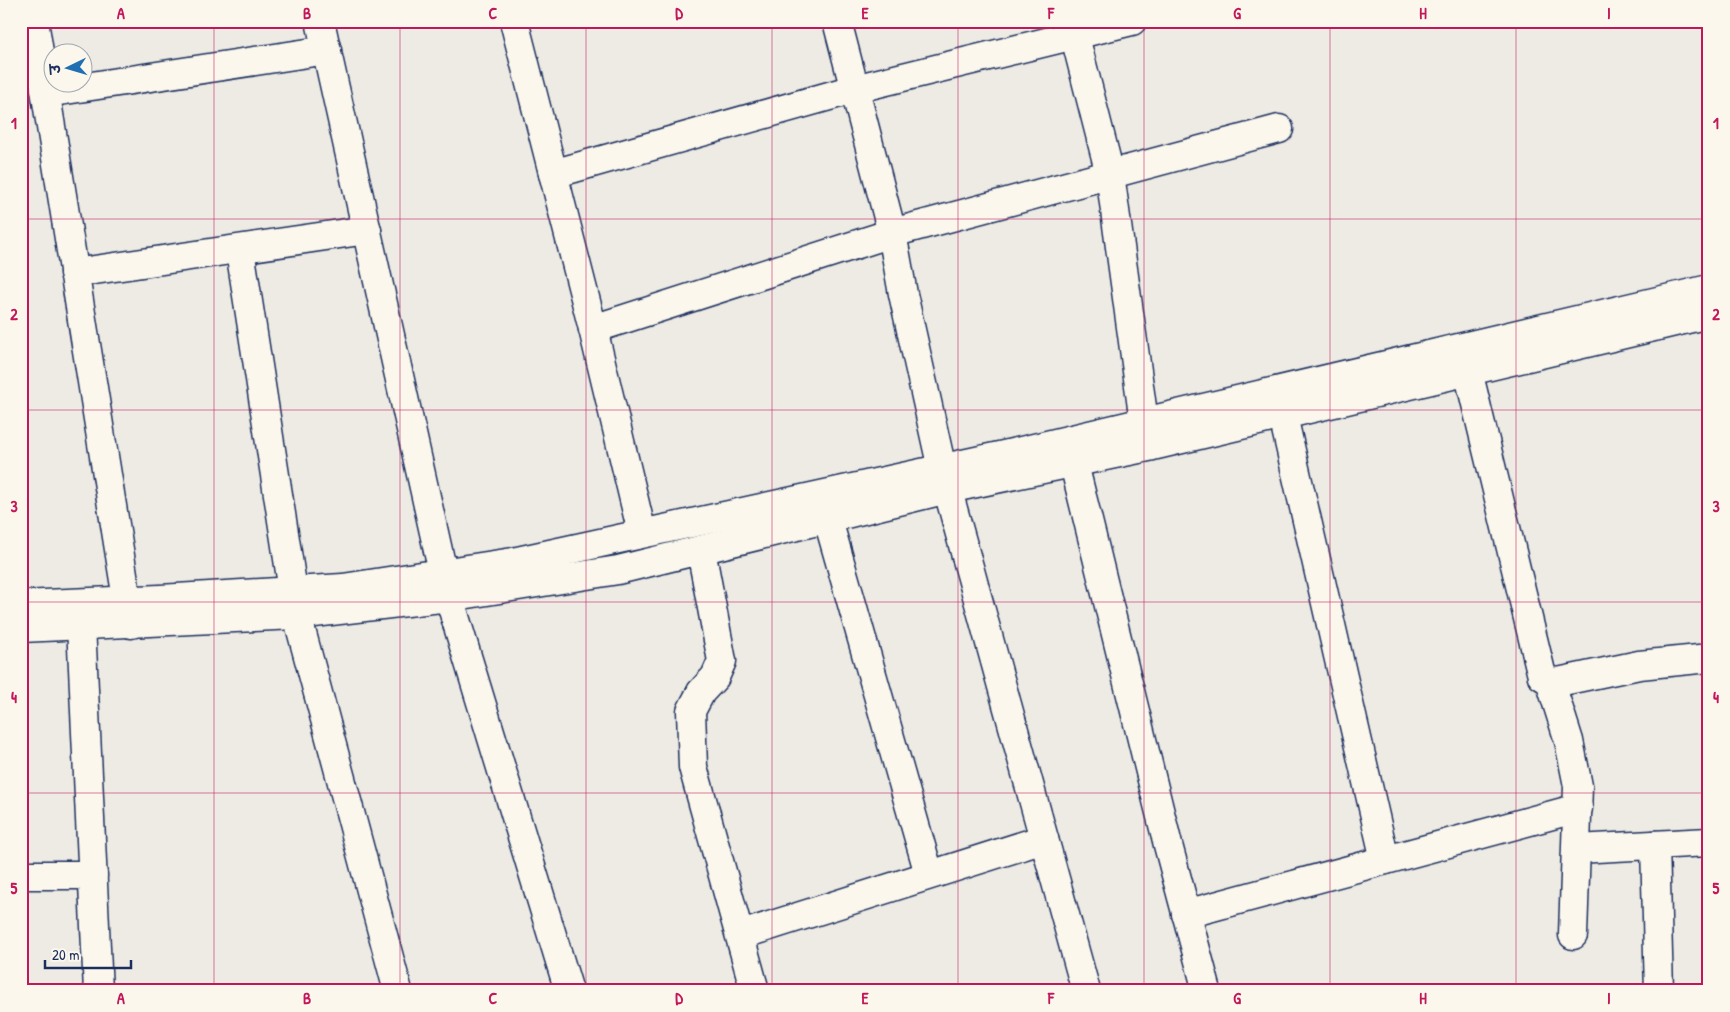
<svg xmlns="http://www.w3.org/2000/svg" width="1730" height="1012" font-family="'Patrick Hand','Playpen Sans Deva',sans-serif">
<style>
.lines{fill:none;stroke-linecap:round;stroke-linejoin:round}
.minor-casing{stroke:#1b2f5e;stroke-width:31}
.secondary-casing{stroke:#1b2f5e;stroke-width:31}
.minor{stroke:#fbf7ec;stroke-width:28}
.secondary{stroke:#fbf7ec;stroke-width:28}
.grid{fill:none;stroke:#c2185b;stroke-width:1;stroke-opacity:0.55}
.neatline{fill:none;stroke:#c2185b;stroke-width:2}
.grid-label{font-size:16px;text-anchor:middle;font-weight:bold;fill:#c2185b}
</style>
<rect width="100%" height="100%" fill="#eeebe4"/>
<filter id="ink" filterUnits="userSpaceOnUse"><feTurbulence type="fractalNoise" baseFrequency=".02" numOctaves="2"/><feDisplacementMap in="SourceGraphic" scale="10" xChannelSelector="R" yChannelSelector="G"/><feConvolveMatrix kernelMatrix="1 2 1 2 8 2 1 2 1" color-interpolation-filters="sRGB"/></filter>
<g filter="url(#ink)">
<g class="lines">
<defs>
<g id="minor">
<polyline points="34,21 131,624"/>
<polyline points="320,21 443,573"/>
<polyline points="514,21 593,329 642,533"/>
<polyline points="837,21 892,233 903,294 942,469 1086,991"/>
<polyline points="1071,21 1110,174 1144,422"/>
<polyline points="46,93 327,50"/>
<polyline points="553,174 854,89 1132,21"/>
<polyline points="240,250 293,591"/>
<polyline points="74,273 367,230"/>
<polyline points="593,329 892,233 1279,129"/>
<polyline points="1468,371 1542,676 1550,681 1558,682 1639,665 1709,658"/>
<polyline points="1283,416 1385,860"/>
<polyline points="1074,464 1168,845 1207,991"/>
<polyline points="828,520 929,874"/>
<polyline points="701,550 722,661 715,677 701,692 691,711 693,767 755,991"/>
<polyline points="449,597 569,991"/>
<polyline points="297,615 398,991"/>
<polyline points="81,625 98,991"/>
<polyline points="1550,681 1569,741 1578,786 1573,935"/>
<polyline points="1655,845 1659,991"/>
<polyline points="1577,849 1709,842"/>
<polyline points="21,875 93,875"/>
<polyline points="1186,914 1578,808"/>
<polyline points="741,935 1044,839"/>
</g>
<g id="secondary">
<polyline points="21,605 160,599 343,588 513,562 1004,455 1709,289"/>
<polyline points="21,628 297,615 449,597 618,570 948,489 1153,446 1709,314"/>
</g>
</defs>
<!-- minor casing -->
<use href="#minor" class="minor-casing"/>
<!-- secondary casing -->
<use href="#secondary" class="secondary-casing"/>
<!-- minor -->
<use href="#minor" class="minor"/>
<!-- secondary -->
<use href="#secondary" class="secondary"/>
</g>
</g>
<!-- grid -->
<path class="grid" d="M 214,21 L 214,991M 400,21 L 400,991M 586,21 L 586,991M 772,21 L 772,991M 958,21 L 958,991M 1144,21 L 1144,991M 1330,21 L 1330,991M 1516,21 L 1516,991M 21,219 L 1709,219M 21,410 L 1709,410M 21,602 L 1709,602M 21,793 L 1709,793"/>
<!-- margin -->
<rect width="1730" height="1012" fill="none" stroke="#fbf7ec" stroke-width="55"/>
<!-- north arrow -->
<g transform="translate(68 68) rotate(265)"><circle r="24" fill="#fbf7ec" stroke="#a1a7b3"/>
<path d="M0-4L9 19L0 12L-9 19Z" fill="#1f6fb2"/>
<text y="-8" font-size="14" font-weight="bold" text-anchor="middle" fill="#1b2f5e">उ</text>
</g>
<!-- scale -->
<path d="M45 960v8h86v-8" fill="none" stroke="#1b2f5e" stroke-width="2.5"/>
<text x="52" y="960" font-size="15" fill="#1b2f5e" stroke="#fbf7ec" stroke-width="4" paint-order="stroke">20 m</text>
<rect x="28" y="28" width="1674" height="956" class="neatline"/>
<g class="grid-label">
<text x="121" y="19">A</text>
<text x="307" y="19">B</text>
<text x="493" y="19">C</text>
<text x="679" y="19">D</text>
<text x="865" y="19">E</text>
<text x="1051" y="19">F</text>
<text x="1237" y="19">G</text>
<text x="1423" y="19">H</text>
<text x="1609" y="19">I</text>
<text x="14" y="129">1</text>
<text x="1716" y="129">1</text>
<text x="14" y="320">2</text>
<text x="1716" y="320">2</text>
<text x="14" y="512">3</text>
<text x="1716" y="512">3</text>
<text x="14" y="703">4</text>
<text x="1716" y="703">4</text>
<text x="14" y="894">5</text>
<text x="1716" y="894">5</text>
<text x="121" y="1004">A</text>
<text x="307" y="1004">B</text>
<text x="493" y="1004">C</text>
<text x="679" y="1004">D</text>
<text x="865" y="1004">E</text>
<text x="1051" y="1004">F</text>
<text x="1237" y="1004">G</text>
<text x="1423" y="1004">H</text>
<text x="1609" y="1004">I</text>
</g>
</svg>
